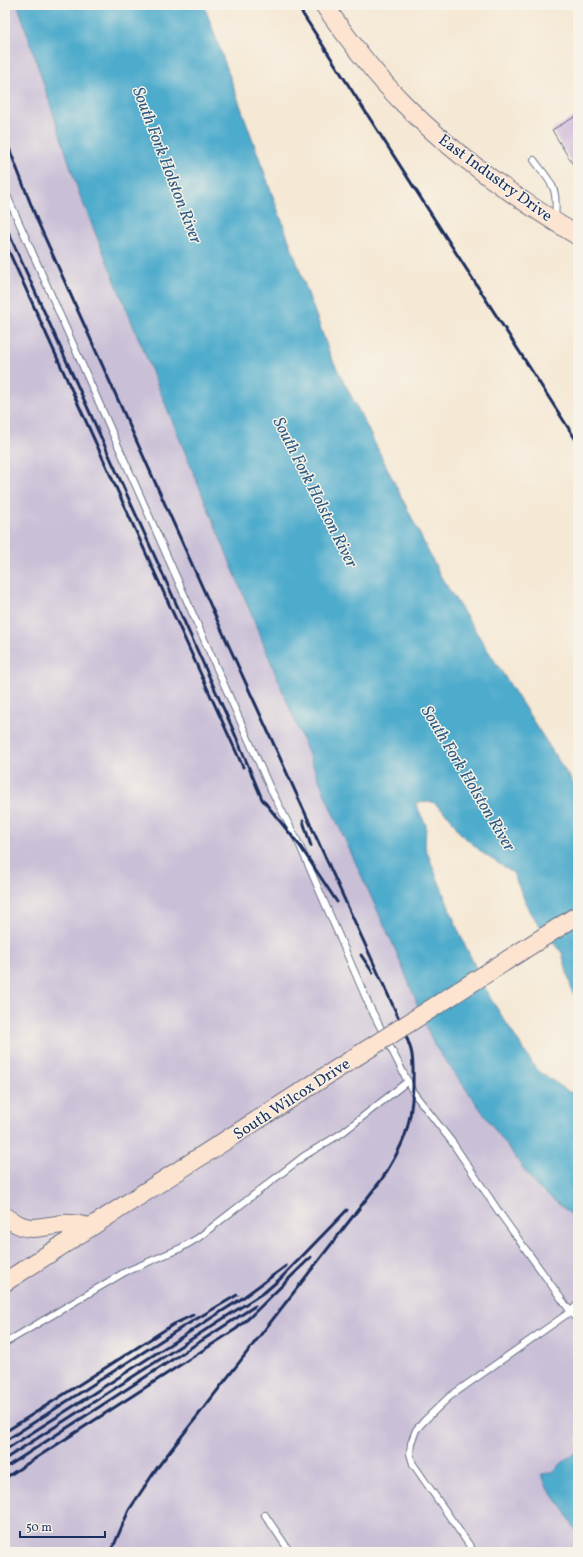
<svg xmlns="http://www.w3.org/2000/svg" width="583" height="1557" font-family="Vollkorn,serif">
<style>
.industrial{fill:#c9bfd7}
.water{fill:#4dabcc;stroke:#346d95}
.building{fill:#bfa1d5}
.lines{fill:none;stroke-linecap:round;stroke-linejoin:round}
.service-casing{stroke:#677087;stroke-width:8}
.secondary-casing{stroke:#677087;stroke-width:20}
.service{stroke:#fff;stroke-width:6}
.secondary{stroke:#fde4d1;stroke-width:18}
.rail{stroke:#1b2f5e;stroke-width:3}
.secondary-bridge-casing{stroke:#677087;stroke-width:20;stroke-linecap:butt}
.secondary-bridge{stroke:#fde4d1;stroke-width:18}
.labels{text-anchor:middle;stroke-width:3;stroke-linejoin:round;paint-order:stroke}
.street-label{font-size:16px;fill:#1b2f5e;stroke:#f7f3e8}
.water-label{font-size:17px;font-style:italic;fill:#2c5a84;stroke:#f7f3e8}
</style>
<rect width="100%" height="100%" fill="#f7f3e8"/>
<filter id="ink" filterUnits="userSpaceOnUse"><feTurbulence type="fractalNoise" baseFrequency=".025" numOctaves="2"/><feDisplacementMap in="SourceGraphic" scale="8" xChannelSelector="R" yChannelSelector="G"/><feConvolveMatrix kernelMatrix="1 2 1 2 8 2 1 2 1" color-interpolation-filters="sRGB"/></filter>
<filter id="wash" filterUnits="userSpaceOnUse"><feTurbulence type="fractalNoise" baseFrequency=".012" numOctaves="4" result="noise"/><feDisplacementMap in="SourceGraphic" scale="16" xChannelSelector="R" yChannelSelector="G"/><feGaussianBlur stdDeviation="0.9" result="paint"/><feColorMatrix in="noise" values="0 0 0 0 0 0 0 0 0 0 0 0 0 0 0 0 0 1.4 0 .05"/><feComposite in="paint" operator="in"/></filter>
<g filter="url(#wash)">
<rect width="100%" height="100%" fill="#f5e8d4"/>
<!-- industrial -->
<polygon class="industrial" points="5,5 19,5 83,204 331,809 395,949 434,1045 536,1186 578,1220 578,1552 5,1552"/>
<!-- water -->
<g class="water">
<polygon points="18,5 204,5 331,357 357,407 441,577 578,791 578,1001 572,991 562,953 530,913 513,873 484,854 460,833 450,817 433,802 415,803 426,825 425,847 458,930 489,996 536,1069 569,1092 578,1093 578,1220 536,1186 434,1045 395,949 331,809 79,193"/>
<path d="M 578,1453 L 578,1534 L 565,1511 L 546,1486 L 542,1474 C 556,1473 555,1469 564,1461 C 568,1458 573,1455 578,1453 Z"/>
</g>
<g id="blocks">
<!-- building -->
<polygon class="building" points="578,115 578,173 552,130"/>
</g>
</g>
<g filter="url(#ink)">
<use href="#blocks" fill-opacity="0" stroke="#677087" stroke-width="1"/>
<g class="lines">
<defs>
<g id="service">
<path d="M 534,160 C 553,186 558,186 555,219"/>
<polyline points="5,191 270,788 300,846 369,1005 413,1092 452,1142 501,1215 578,1322"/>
<polyline points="5,1343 125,1272 181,1248 198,1238 304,1156 342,1133 408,1081"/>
<polyline points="265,1515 290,1552"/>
<polyline points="474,1552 413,1464 410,1454 411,1443 416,1430 423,1422 449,1397 570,1312 578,1304"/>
</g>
<g id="secondary">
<path d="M 324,5 C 349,40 374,74 404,104 C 455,156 516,198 578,236"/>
<path d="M 5,1217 C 32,1235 37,1226 65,1224 C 73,1223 82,1226 90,1227"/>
<polyline points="5,1282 354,1058"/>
</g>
</defs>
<!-- service casing -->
<use href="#service" class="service-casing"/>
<!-- secondary casing -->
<use href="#secondary" class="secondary-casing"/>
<!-- service -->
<use href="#service" class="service"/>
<!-- secondary -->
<use href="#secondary" class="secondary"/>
<!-- rail -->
<g class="rail">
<polyline points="297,5 578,443"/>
<path d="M 5,138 L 37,220 L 218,622 L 400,1021 C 404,1031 408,1040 411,1050 C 414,1061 413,1075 413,1087 C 411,1128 404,1144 382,1179 L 157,1468 L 129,1510 L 111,1552"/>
<polyline points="5,225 231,725 262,799 300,846 337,902"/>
<polyline points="5,243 243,767"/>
<polyline points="303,821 311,846"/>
<polyline points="361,955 373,973"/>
<polyline points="5,1432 174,1324 193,1315"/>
<polyline points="5,1441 181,1328 237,1295"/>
<polyline points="5,1450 241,1299 286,1266"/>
<polyline points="5,1459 266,1291 280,1279 347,1210"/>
<polyline points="5,1468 255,1306"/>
<polyline points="5,1478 236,1329 250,1317 311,1257"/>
</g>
<defs>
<polyline id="secondary-bridge" points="354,1058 578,915"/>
</defs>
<!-- secondary-bridge casing -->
<use href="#secondary-bridge" class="secondary-bridge-casing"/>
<!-- secondary-bridge -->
<use href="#secondary-bridge" class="secondary-bridge"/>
</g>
</g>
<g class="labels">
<!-- street labels -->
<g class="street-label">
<text transform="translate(496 177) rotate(36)" y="6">East Industry Drive</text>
<text transform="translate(291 1098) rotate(-33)" y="6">South Wilcox Drive</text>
</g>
<!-- water labels -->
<g class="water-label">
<text transform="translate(168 165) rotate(69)" y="6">South Fork Holston River</text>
<text transform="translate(316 492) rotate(63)" y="6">South Fork Holston River</text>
<text transform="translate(469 778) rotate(59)" y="6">South Fork Holston River</text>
</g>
</g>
<!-- margin -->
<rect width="583" height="1557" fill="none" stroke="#f7f3e8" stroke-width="20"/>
<!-- scale -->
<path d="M20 1531v6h85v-6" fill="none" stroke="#1b2f5e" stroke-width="2"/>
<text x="26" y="1531" font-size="12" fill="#1b2f5e" stroke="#f7f3e8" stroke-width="3" paint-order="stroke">50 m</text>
</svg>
